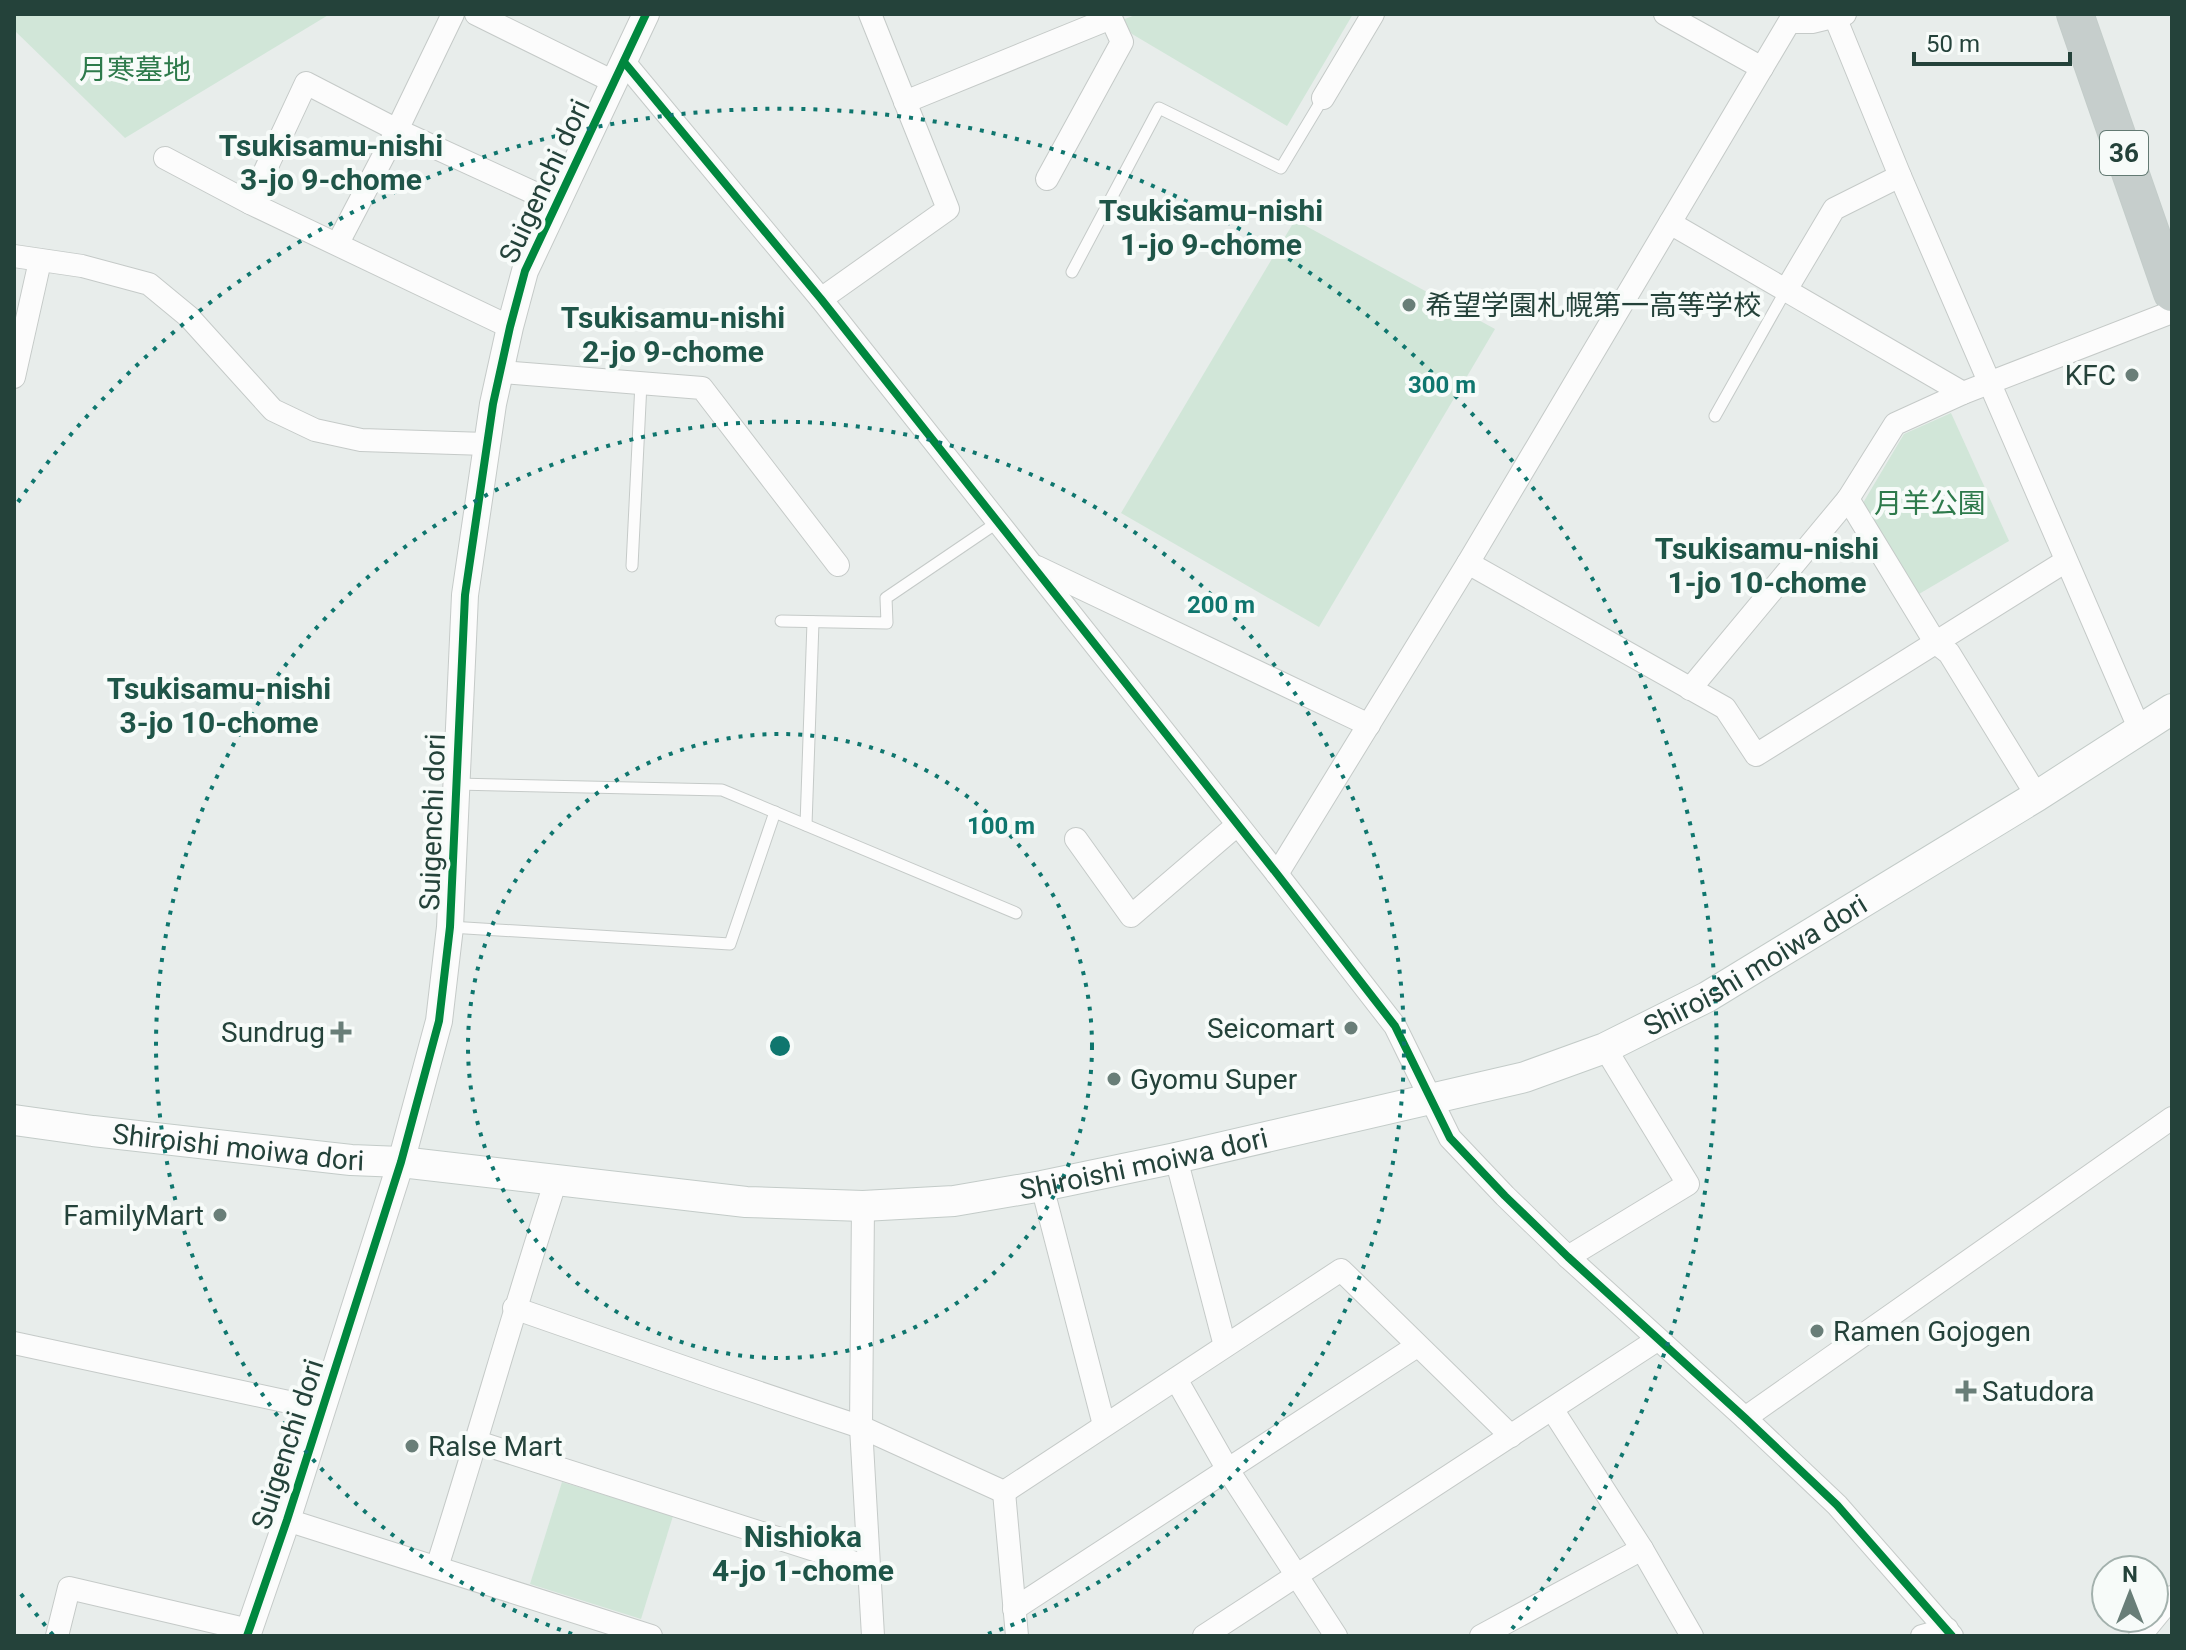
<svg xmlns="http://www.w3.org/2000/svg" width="2186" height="1650" font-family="Roboto,'Noto Sans JP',sans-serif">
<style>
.green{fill:#d1e6d8}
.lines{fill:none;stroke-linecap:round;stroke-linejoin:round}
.service-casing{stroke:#c5cac8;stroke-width:13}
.minor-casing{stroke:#c5cac8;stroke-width:24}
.tertiary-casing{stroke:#c5cac8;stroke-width:28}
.secondary-casing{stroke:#c3cbc8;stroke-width:32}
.trunk-casing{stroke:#c3ccc9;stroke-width:38}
.service{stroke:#fcfcfc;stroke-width:11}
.minor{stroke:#fcfcfc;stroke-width:22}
.tertiary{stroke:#fcfcfc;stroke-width:26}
.secondary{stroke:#fcfcfc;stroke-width:30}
.trunk{stroke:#c6cecc;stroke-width:36}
.cycleway-casing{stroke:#f7fbf9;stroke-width:13}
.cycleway{stroke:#00873e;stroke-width:8}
.ring{fill:none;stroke:#0f766e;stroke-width:4;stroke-dasharray:4 8}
.poi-dot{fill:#697e78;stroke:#f7fbf9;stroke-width:3}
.labels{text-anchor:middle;stroke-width:8;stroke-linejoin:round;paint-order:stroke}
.shield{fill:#f7fbf9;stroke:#637a73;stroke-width:2}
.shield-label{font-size:26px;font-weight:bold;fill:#24423a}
.park-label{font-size:28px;fill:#2d7a4b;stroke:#f7fbf9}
.street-label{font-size:28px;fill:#24423a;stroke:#f7fbf9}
.poi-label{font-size:28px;fill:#24423a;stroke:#f7fbf9;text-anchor:start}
.neighbourhood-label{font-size:30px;font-weight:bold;fill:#1f5548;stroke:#f7fbf9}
.centre{fill:#0f766e;stroke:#f7fbf9;stroke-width:4}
.ring-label{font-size:24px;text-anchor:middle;font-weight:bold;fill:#0f766e;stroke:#f7fbf9;stroke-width:8;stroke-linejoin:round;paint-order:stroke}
</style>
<rect width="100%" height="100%" fill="#e8edeb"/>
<!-- green -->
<g class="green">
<polygon points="14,14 330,14 125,138 14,30"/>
<polygon points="1138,14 1353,14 1287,126 1132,34 1122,20"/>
<polygon points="1295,220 1495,329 1319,627 1121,513"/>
<polygon points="1951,413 2009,541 1919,594 1863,503 1904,434"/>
<polygon points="562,1482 673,1516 641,1619 530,1584"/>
</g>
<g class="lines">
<defs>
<g id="service">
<polyline points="1072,272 1159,108 1281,168 1323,98"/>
<polyline points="1715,416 1786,290"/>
<polyline points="632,566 641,383"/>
<polyline points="781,621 887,623 886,598 998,522"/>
<polyline points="456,784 722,790 1016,913"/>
<polyline points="806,825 813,622"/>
<polyline points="450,927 730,944 775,812"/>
</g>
<g id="minor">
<polyline points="476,14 614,82"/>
<polyline points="1665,14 1762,68"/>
<polyline points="1835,17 1900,176 2139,728"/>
<polyline points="1790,22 1812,22 1845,14"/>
<polyline points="624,62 821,299 1277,874 1395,1026 1450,1138 1505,1196 1568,1257 1745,1418 1837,1505 1952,1636"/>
<polyline points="1323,98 1373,14"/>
<polyline points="905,102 1111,18 1109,14"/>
<polyline points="165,158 250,203 510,327"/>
<polyline points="1047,179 1122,42 1111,18"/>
<polyline points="250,203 306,83 397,130 556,203"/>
<polyline points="1670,223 1963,393"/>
<polyline points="338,243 397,130 453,14"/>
<polyline points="14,256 82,266 149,284 189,317 273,410 315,430 361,440 486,444"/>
<polyline points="1786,290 1834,209 1900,176"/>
<polyline points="821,299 948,209 870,14"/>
<polyline points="501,372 702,388 838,565"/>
<polyline points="14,377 40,261"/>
<polyline points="1848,499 1935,642 1949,653 2037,796"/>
<polyline points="1468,563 1725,708 1756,755 2066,561"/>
<polyline points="1037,567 1369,725"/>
<polyline points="1690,689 1848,499 1895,424 1963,393 2172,312"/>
<polyline points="1076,839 1131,916 1237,825"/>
<polyline points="1277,874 1468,563 1794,14"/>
<polyline points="1176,1158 1225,1346"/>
<polyline points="1042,1186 1104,1425"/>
<polyline points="863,1206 861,1427 873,1636"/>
<polyline points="1568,1257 1688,1184 1605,1048"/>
<polyline points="514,1308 715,1378 861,1427 1004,1492 1341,1270 1511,1436"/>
<polyline points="14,1343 321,1409"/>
<polyline points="1176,1379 1228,1470 1336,1636"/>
<polyline points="1552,1409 1642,1549 1692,1636"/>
<polyline points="1745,1418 2172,1118"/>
<polyline points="477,1442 868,1567"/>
<polyline points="1004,1492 1017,1636"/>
<polyline points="287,1520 651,1636"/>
<path d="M 437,1567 C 478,1439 514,1309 556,1180"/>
<polyline points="1014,1609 1417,1346"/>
<polyline points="57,1636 69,1588 249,1630"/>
<polyline points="1204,1636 1657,1340"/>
<polyline points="1481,1636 1642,1549"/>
<polyline points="1922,1636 1947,1629"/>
<polyline points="2140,1636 2172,1597"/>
</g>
<polyline id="tertiary" points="247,1636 287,1520 401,1162 439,1021 450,927 465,595 493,404 510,327 525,271 646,14"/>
<g id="secondary">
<path id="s1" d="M 14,1120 L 93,1131 L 351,1160 L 401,1162 L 746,1202 L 863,1206 L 954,1201 L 1042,1186 L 1176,1158 L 1525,1077 L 1605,1048 L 1707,997 L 2037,796 L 2172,709"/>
</g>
<polyline id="trunk" points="2075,14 2172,293"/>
</defs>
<!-- service casing -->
<use href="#service" class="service-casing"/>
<!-- minor casing -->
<use href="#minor" class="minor-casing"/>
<!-- tertiary casing -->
<use href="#tertiary" class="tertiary-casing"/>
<!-- secondary casing -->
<use href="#secondary" class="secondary-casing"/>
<!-- trunk casing -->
<use href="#trunk" class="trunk-casing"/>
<!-- service -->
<use href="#service" class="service"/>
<!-- minor -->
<use href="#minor" class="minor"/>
<!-- tertiary -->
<use href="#tertiary" class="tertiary"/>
<!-- secondary -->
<use href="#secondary" class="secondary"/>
<!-- trunk -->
<use href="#trunk" class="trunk"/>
<defs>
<g id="cycleway">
<polyline points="624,62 821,299 1277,874 1395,1026 1450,1138 1505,1196 1568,1257 1745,1418 1837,1505 1952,1636"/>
<polyline points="247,1636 287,1520 401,1162 439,1021 450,927 465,595 493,404 510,327 525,271 646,14"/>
</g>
</defs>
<!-- cycleway casing -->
<use href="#cycleway" class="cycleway-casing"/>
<!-- cycleway -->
<use href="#cycleway" class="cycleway"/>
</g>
<!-- distance rings -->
<g class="ring">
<circle cx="780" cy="1046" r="312"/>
<path d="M572 1634A624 624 0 1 1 988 1634"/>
<path d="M53 1635A936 936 0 0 1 18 1590M18 502A936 936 0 1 1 1507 1635"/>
</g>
<!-- markers -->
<g class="poi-dot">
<circle cx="1409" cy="305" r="8"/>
<circle cx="2132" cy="375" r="8"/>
<circle cx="1351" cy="1028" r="8"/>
<path d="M337 1020h8v8h8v8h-8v8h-8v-8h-8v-8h8z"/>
<circle cx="1114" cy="1079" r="8"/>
<circle cx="220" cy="1215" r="8"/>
<circle cx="1817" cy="1331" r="8"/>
<path d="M1962 1379h8v8h8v8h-8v8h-8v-8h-8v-8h8z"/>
<circle cx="412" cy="1446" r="8"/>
</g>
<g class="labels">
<!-- shield labels -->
<rect class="shield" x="2100" y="131" width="48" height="44" rx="6"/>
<g class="shield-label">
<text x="2124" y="162">36</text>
</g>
<!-- park labels -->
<g class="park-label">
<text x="135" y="79">月寒墓地</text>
<text x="1930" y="513">月羊公園</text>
</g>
<!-- street labels -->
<g class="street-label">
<text transform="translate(544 181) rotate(-65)" y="10">Suigenchi dori</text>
<text transform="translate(432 822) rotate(-88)" y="10">Suigenchi dori</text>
<text dy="10" stroke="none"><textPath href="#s1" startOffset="1786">Shiroishi moiwa dori</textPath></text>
<text dy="10" stroke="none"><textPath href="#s1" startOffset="226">Shiroishi moiwa dori</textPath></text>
<text dy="10" stroke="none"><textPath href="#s1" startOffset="1138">Shiroishi moiwa dori</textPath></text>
<text transform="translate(287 1444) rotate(-72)" y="10">Suigenchi dori</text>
</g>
<!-- poi labels -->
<g class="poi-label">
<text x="1425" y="315">希望学園札幌第一高等学校</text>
<text x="2116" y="385" text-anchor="end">KFC</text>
<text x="1335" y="1038" text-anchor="end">Seicomart</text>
<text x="325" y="1042" text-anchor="end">Sundrug</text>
<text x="1130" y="1089">Gyomu Super</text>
<text x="204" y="1225" text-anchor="end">FamilyMart</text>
<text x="1833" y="1341">Ramen Gojogen</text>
<text x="1982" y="1401">Satudora</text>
<text x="428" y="1456">Ralse Mart</text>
</g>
<!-- neighbourhood labels -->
<g class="neighbourhood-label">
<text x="331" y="156">Tsukisamu-nishi<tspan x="331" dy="34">3-jo 9-chome</tspan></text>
<text x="1211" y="221">Tsukisamu-nishi<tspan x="1211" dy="34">1-jo 9-chome</tspan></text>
<text x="673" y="328">Tsukisamu-nishi<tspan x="673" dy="34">2-jo 9-chome</tspan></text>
<text x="1767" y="559">Tsukisamu-nishi<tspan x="1767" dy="34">1-jo 10-chome</tspan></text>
<text x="219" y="699">Tsukisamu-nishi<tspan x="219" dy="34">3-jo 10-chome</tspan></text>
<text x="803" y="1547">Nishioka<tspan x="803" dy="34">4-jo 1-chome</tspan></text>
</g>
</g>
<circle cx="780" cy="1046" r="12" class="centre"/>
<g class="ring-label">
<text x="1442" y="393">300 m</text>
<text x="1221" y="613">200 m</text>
<text x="1001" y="834">100 m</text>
</g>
<!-- border -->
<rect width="2186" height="1650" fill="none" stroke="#24423a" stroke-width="32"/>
<!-- north arrow -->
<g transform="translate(2130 1594)"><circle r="38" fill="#f7fbf9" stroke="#a3b1ad" stroke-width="2"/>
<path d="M0-6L14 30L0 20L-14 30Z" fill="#697e78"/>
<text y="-12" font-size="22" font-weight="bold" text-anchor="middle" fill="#24423a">N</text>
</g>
<!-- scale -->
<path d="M1914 52v12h156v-12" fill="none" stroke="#24423a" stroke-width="4"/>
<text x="1926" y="52" font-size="24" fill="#24423a" stroke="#f7fbf9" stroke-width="6" paint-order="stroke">50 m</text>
</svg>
